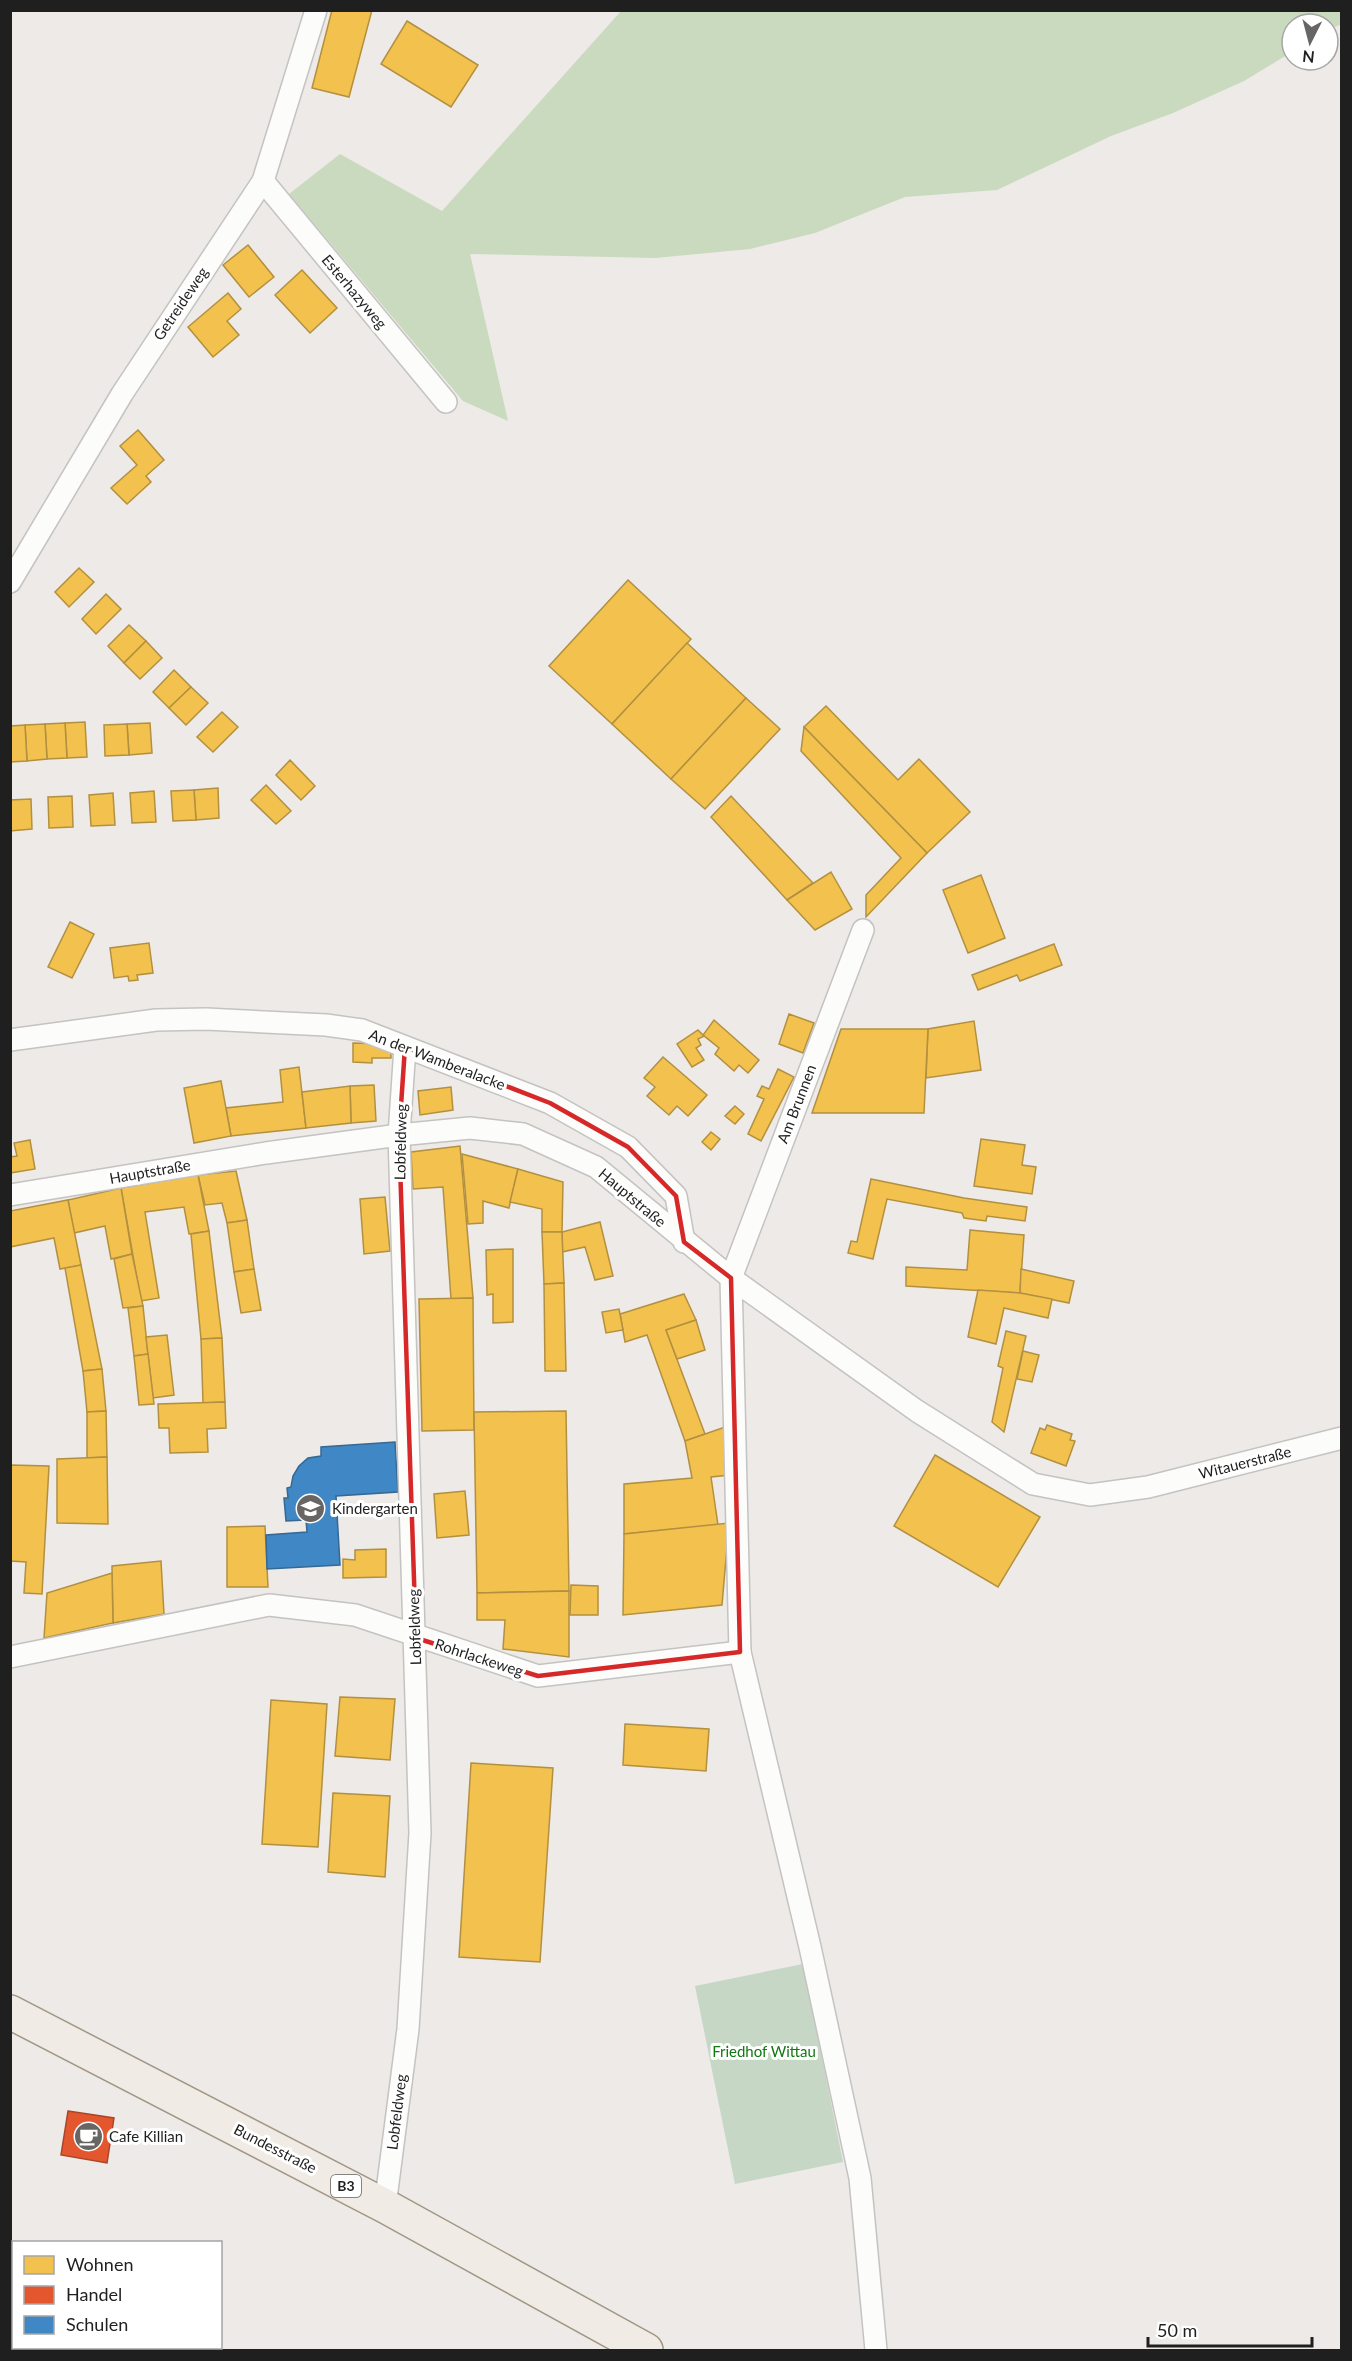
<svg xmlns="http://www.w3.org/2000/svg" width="1352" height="2361" font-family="Lato,sans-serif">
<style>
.forest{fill:#cadabe}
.cemetery{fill:#c6d7c5}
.homes{fill:#f2c14e;stroke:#b39040;stroke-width:1.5}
.shops{fill:#e4572e;stroke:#a9462a;stroke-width:1.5}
.schools{fill:#3f88c5;stroke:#356893;stroke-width:1.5}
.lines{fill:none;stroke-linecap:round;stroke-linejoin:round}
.minor-casing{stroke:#c4c3c2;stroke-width:24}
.primary-casing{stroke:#a29685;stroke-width:36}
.minor{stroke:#fcfcfb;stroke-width:21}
.primary{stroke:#f0ebe5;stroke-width:33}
.marked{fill:none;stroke:#d62828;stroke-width:4.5;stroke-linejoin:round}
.labels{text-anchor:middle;stroke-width:6;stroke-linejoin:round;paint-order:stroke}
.shield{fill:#fff;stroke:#626262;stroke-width:1.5}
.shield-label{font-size:14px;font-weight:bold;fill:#1f1f1f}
.street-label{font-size:15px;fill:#1f1f1f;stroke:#fff}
.poi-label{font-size:15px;fill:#1f1f1f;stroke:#fff;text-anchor:start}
.park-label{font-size:15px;fill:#117911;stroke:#fff}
</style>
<rect width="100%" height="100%" fill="#edeae7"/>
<!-- forest -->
<polygon class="forest" points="622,10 1341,10 1342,24 1328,30 1328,24 1292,24 1292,52 1244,81 1173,113 1111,136 997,190 905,197 815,233 750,249 655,258 470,254 508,421 463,401 289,194 340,154 442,211"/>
<!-- cemetery -->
<polygon class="cemetery" points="803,1964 843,2162 735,2184 695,1986"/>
<!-- homes -->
<g class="homes">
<polygon points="332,10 372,10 349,97 312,88"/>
<polygon points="407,21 478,65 451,107 381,64"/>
<polygon points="248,245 274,277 249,297 223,265"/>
<polygon points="302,270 337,308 310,333 275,295"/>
<polygon points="228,293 241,309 227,321 239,335 213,357 188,327"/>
<polygon points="138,430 164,460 146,476 151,482 127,504 111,488 137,465 120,446"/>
<polygon points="79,568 94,582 69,607 55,592"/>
<polygon points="628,580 691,639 612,724 549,666"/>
<polygon points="106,594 121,609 96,634 82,619"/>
<polygon points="129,625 146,641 124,663 108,646"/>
<polygon points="146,641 162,658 140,679 124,663"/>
<polygon points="687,643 746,698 671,779 612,724"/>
<polygon points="174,670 191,687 169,708 153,692"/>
<polygon points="191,687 208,703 186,725 169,708"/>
<polygon points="746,698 780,729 705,809 671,779"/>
<polygon points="826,706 898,780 919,759 970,812 927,853 804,727"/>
<polygon points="222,712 238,727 213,752 197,737"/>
<polygon points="85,722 87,757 67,758 65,723"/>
<polygon points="65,723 67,758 47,759 45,724"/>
<polygon points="150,723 152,753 129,755 127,724"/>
<polygon points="45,724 47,759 27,761 25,725"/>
<polygon points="127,724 129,755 105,756 104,725"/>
<polygon points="25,725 27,761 10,762 10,726"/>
<polygon points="804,727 927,853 866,917 866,895 901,858 801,751"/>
<polygon points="290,760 315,786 301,800 276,775"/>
<polygon points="266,785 291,811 276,824 251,800"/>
<polygon points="218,788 219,818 196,820 194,790"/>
<polygon points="194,790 196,820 173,821 171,791"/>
<polygon points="154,791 156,822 132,823 130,793"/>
<polygon points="113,793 115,825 91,826 89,795"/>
<polygon points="72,796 73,827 49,828 48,797"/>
<polygon points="731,796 813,883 787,900 711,817"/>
<polygon points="31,799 32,829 10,831 10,800"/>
<polygon points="831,872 852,909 815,930 787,900"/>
<polygon points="981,875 1005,938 968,953 943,890"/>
<polygon points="70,922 94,934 72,978 48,967"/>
<polygon points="149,943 153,973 137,975 138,980 129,981 128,976 114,978 110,948"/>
<polygon points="1054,944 1062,965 1020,981 1017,975 978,990 972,975"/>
<polygon points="789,1014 814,1023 803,1053 779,1044"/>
<polygon points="714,1020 759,1060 748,1073 739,1065 734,1071 715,1054 719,1048 703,1035"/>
<polygon points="974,1021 981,1070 926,1078 928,1029"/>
<polygon points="841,1029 928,1029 924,1113 812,1113"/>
<polygon points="698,1030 704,1036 698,1039 701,1045 696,1048 704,1060 692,1067 677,1044"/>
<polygon points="353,1043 384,1044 391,1049 391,1058 372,1058 372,1063 353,1062"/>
<polygon points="663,1057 707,1095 688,1116 677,1106 669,1115 647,1096 655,1087 644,1078"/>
<polygon points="299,1067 306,1128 231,1136 226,1108 283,1102 280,1070"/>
<polygon points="778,1069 794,1077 761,1141 748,1134 764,1099 757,1096 762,1086 769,1089"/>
<polygon points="221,1081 231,1136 194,1143 184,1088"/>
<polygon points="374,1085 376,1121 351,1123 350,1086"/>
<polygon points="350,1086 351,1123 306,1128 302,1092"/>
<polygon points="451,1087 453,1110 420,1115 418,1091"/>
<polygon points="735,1106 744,1114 735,1124 725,1116"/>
<polygon points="711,1132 720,1139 711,1150 702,1142"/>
<polygon points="981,1139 1025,1145 1022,1165 1036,1167 1032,1194 974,1186"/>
<polygon points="30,1140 35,1169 10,1173 10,1157 17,1156 14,1143"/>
<polygon points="460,1146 473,1298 451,1299 443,1187 413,1189 411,1152"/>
<polygon points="462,1154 518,1169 509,1208 483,1201 483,1223 468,1224"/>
<polygon points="518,1169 563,1182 562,1232 542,1232 542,1209 510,1202"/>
<polygon points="236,1171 247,1220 227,1223 222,1203 205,1205 198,1175"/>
<polygon points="198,1175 209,1231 189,1234 184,1207 145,1212 159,1298 141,1301 121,1188"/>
<polygon points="871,1179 964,1198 1027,1207 1025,1221 987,1216 986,1221 964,1218 962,1213 887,1199 873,1259 848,1253 851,1241 857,1242"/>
<polygon points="121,1188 132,1254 111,1259 105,1226 74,1233 68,1200"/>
<polygon points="385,1197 390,1251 364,1254 360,1199"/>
<polygon points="68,1200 81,1265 60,1269 54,1238 10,1247 10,1211"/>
<polygon points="247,1220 254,1269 234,1272 227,1223"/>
<polygon points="600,1222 613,1276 595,1280 585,1247 562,1252 562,1232"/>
<polygon points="970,1230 1024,1235 1020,1293 906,1286 906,1267 967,1270"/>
<polygon points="209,1231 222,1338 201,1339 191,1234"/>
<polygon points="542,1232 562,1232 564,1283 544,1284"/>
<polygon points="513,1249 513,1322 493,1323 493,1294 487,1295 486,1250"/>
<polygon points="132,1254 143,1306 123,1308 114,1259"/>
<polygon points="81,1265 102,1369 83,1371 65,1268"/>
<polygon points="254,1269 261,1310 241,1313 234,1272"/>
<polygon points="1021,1269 1074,1281 1069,1303 1020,1293"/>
<polygon points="564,1283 566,1371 545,1371 544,1284"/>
<polygon points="978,1290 1020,1293 1052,1299 1048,1318 1004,1308 996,1344 968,1337"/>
<polygon points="684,1294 696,1320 666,1330 705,1434 685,1441 647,1335 625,1342 620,1314"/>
<polygon points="473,1298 474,1430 422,1431 419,1299"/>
<polygon points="143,1306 148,1354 134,1356 128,1308"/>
<polygon points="619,1309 623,1330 606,1333 602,1312"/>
<polygon points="696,1320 705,1350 677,1359 666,1330"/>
<polygon points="1006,1331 1026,1336 1004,1432 992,1422 1003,1368 998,1366"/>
<polygon points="167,1335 174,1395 153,1398 146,1337"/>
<polygon points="222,1338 225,1402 203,1403 201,1339"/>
<polygon points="1023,1351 1039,1355 1032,1382 1017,1379"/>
<polygon points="148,1354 154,1404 139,1405 134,1356"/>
<polygon points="102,1369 106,1411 87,1412 83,1371"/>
<polygon points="225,1402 226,1428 207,1429 208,1452 170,1453 169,1428 159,1428 158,1404"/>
<polygon points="106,1411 107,1457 87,1458 87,1412"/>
<polygon points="566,1411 569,1591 477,1593 474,1412"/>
<polygon points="1047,1425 1072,1434 1070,1440 1075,1441 1066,1466 1031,1453 1040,1428 1045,1430"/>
<polygon points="725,1427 730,1475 711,1477 718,1525 624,1534 624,1484 692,1478 685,1441"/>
<polygon points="935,1455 1040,1517 998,1587 894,1526"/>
<polygon points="107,1457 108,1524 57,1523 57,1459"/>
<polygon points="10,1465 49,1466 42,1594 24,1593 26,1562 10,1561"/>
<polygon points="465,1491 469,1535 437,1538 434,1494"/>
<polygon points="729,1523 722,1605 623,1615 624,1534"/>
<polygon points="265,1526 268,1587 227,1587 227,1527"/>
<polygon points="386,1549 386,1577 343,1578 343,1559 355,1560 355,1550"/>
<polygon points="161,1561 164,1614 113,1623 112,1566"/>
<polygon points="112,1573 113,1623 44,1638 47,1593"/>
<polygon points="571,1585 598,1586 598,1615 570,1615"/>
<polygon points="569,1591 569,1657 503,1649 505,1620 477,1620 477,1593"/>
<polygon points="340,1697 395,1699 390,1760 335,1756"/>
<polygon points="271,1700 327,1704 318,1847 262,1844"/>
<polygon points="625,1724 709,1729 706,1771 623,1765"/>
<polygon points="471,1763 553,1768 540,1962 459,1957"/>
<polygon points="333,1793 390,1796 385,1877 328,1872"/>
</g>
<!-- shops -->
<polygon class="shops" points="68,2111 114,2118 107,2163 61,2155"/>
<!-- schools -->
<polygon class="schools" points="395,1442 398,1492 336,1496 340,1565 267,1569 266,1535 307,1532 306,1520 286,1521 284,1498 288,1498 287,1488 291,1487 293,1476 299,1466 308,1458 321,1456 321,1447"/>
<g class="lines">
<defs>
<g id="minor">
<polyline points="263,181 446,402"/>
<polyline points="10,582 122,394 263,181 316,10"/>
<polyline points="863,930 731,1278 740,1652 810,1947 860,2178 876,2350"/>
<polyline points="10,1040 156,1020 206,1019 326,1025 362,1030 550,1103 628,1147 676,1196 684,1242"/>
<polyline points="10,1195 266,1153 399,1135 470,1128 523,1134 596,1167 731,1278 917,1411 1033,1484 1090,1495 1148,1487 1342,1438"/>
<polyline points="10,1657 269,1605 355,1615 538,1676 740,1652"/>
<polyline points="385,2206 408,2029 420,1833 399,1135 405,1047"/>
</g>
<polyline id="primary" points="10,2012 385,2206 646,2350"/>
</defs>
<!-- minor casing -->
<use href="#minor" class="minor-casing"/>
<!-- primary casing -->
<use href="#primary" class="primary-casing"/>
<!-- minor -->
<use href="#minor" class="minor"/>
<!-- primary -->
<use href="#primary" class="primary"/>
</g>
<!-- marked area -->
<path class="marked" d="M 405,1047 L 550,1103 L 628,1147 L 676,1196 L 684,1242 L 731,1278 L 740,1652 L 538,1676 L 416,1638 L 399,1135 Z"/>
<!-- icons -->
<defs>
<symbol id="school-disc" viewBox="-11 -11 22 22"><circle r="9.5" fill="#676665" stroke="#fff"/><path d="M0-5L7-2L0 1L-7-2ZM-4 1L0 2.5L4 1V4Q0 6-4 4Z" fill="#fff"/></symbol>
<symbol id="cafe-disc" viewBox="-11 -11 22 22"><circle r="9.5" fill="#676665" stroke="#fff"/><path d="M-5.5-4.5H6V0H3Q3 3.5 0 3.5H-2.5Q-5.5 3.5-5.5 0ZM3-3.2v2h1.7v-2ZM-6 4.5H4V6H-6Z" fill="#fff"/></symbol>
</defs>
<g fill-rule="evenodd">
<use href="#school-disc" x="294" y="1492" width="33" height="33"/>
<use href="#cafe-disc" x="72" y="2120" width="33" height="33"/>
</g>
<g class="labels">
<!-- shield labels -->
<rect class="shield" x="331" y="2175" width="30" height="22" rx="4.5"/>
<g class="shield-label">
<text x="346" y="2191">B3</text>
</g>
<!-- street labels -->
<g class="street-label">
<text transform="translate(354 292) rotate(50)" y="5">Esterhazyweg</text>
<text transform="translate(181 304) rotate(-56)" y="5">Getreideweg</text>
<text transform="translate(437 1060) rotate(21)" y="5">An der Wamberalacke</text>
<text transform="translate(797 1104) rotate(-69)" y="5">Am Brunnen</text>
<text transform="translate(401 1142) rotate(-89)" y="5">Lobfeldweg</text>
<text transform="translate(150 1172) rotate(-10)" y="5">Hauptstraße</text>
<text transform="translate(632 1198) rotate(40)" y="5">Hauptstraße</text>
<text transform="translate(1245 1463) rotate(-14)" y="5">Witauerstraße</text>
<text transform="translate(415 1627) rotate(-92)" y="5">Lobfeldweg</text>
<text transform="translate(479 1658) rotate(18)" y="5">Rohrlackeweg</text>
<text transform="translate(397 2112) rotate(-83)" y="5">Lobfeldweg</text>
<text transform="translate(275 2149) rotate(27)" y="5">Bundesstraße</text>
</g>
<!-- poi labels -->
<g class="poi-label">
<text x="332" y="1514">Kindergarten</text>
<text x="109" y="2142">Cafe Killian</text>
</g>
<!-- park labels -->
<g class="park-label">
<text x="764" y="2057">Friedhof Wittau</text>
</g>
</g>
<!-- border -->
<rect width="1352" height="2361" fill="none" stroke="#1f1f1f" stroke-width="24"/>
<!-- legend -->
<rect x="12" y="2241" width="210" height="108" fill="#ffffff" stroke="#a5a5a5" stroke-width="1.5"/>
<rect x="24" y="2256" width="30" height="18" fill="#f2c14e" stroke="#a5a5a5" stroke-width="1.5"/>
<text x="66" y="2271" font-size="18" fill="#1f1f1f">Wohnen</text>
<rect x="24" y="2286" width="30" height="18" fill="#e4572e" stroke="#a5a5a5" stroke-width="1.5"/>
<text x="66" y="2301" font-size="18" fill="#1f1f1f">Handel</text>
<rect x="24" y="2316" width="30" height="18" fill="#3f88c5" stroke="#a5a5a5" stroke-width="1.5"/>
<text x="66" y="2331" font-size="18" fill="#1f1f1f">Schulen</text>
<!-- north arrow -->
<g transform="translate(1310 42) rotate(186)"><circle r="28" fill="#ffffff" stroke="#a5a5a5" stroke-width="1.5"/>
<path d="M0-4.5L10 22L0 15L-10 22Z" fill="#676665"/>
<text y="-9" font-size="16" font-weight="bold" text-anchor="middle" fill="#1f1f1f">N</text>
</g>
<!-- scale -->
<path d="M1148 2337v9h164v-9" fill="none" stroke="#1f1f1f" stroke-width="3"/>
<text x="1157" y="2337" font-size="18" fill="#1f1f1f" stroke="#ffffff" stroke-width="4.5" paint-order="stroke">50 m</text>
</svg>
